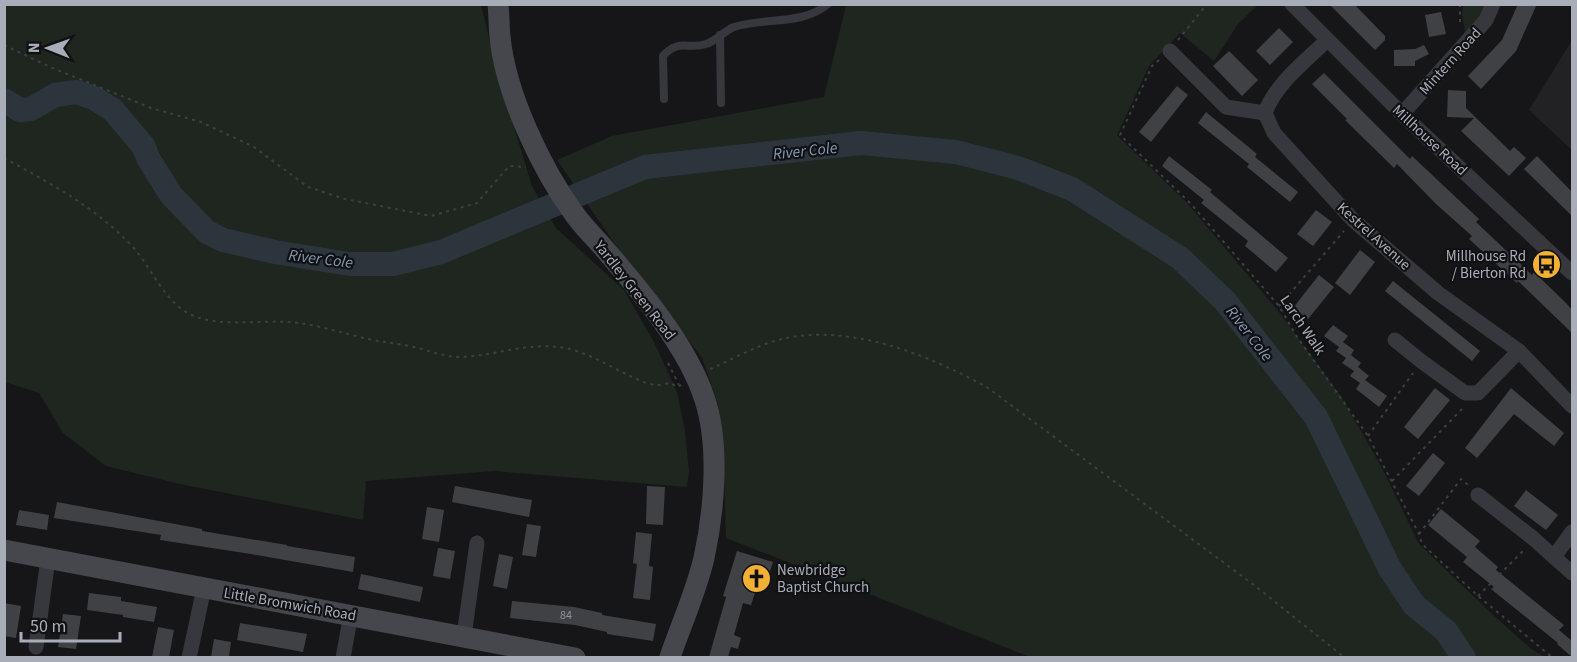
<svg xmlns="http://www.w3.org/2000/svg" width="1577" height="662" font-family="'Source Sans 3',sans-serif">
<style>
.built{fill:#222225}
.green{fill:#1e261f}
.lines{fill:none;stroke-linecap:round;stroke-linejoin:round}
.river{stroke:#2c353c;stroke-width:24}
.building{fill:#404145}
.path{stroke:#3d3f44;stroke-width:2;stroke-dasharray:3 4.5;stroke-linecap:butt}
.lane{stroke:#37383d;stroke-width:8}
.street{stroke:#37383d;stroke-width:15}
.secondary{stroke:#45474d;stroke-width:21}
.labels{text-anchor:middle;stroke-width:4.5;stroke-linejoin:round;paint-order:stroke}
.number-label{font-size:12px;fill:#8e929b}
.street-label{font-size:15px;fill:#a8adb8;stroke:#111113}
.poi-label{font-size:15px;fill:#a8adb8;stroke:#111113;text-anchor:end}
.water-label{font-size:16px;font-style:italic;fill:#7f9bb3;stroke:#111113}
</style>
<rect width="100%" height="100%" fill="#161618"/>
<!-- built -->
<polygon class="built" points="1572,40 1572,150 1529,110"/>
<!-- green -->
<g class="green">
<polygon points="4,5 481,5 500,81 532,186 556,228 624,290 654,342 677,392 685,431 689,471 687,487 494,471 366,481 363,520 180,484 106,466 63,433 39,393 5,382"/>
<polygon points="846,5 1258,5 1238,24 1214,61 1180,33 1149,66 1117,135 1188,204 1279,312 1341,396 1382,468 1419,544 1491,613 1530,648 1545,657 1030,657 726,538 723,445 718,404 702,358 619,250 557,160 612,136 824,97"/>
<polygon points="1463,5 1489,5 1466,38 1462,15"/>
</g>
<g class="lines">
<!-- river -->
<polyline class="river" points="4,100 20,110 31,109 55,95 76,92 94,98 113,110 144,147 148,158 171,195 207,232 223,240 275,252 349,264 393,264 441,252 645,167 861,143 956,152 1018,168 1072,189 1180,258 1225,301 1316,417 1390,569 1414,605 1446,631 1464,658"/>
</g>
<!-- building -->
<g class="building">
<polygon points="1329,4 1354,4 1385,36 1385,40 1375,50"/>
<polygon points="1518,4 1537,4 1516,51 1481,89 1468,76 1502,40"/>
<polygon points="1441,12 1446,34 1429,37 1425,15"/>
<polygon points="1279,28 1293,42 1270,65 1256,51"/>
<polygon points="1424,45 1429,54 1415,61 1415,66 1394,66 1394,50 1415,49"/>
<polygon points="1229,51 1258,80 1242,96 1213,66"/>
<polygon points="1324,73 1410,159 1412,156 1479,219 1476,222 1532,275 1534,272 1566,303 1572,310 1572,333 1518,281 1517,283 1469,239 1472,236 1436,204 1397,164 1394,168 1345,120 1347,119 1312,84"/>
<polygon points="1177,86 1188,95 1151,142 1139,132"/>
<polygon points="1448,90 1466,91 1466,108 1510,151 1514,147 1526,158 1509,176 1461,131 1474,118 1447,117"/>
<polygon points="1206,112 1257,154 1255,157 1298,192 1290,202 1247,167 1251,161 1249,164 1198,123"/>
<polygon points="1169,156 1212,190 1210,192 1288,258 1276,272 1245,246 1248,241 1201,203 1204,200 1162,166"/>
<polygon points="1537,156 1572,192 1572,216 1524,169"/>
<polygon points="1316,210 1332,222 1313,246 1297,234"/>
<polygon points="1360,250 1375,262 1350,295 1335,283"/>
<polygon points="1319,275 1334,287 1308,319 1293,308"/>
<polygon points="1393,281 1480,351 1472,361 1385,291"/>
<polygon points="1333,325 1348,336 1343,342 1354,350 1351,355 1361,363 1358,367 1369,376 1365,380 1387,396 1379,407 1356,389 1360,383 1350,376 1354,371 1342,363 1346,358 1336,351 1339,347 1324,336"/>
<polygon points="1435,388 1450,400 1418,439 1404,427"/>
<polygon points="1511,388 1564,433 1554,446 1514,414 1477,458 1465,448"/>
<polygon points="1433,453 1445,463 1419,496 1406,486"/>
<polygon points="455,486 532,500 529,517 452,502"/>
<polygon points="647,486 665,487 663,525 646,524"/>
<polygon points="1526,490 1558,515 1546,530 1514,506"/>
<polygon points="57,502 202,529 202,531 287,545 287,546 355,557 353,572 251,554 160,540 161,535 54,518"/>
<polygon points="427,507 444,510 439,542 422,539"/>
<polygon points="1441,509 1480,541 1475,547 1498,567 1496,570 1564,625 1559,630 1572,641 1572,657 1557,644 1558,643 1491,589 1494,587 1463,562 1467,557 1428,525"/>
<polygon points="19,510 49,515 47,530 16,525"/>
<polygon points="527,524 541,526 536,557 522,555"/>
<polygon points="636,532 652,534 649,566 653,567 650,600 633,598 637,564 633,563"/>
<polygon points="438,548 455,551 450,579 433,576"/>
<polygon points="737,551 773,562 769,574 762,572 751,605 743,603 734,635 741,638 738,649 731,647 728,657 709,657 726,597 723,596"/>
<polygon points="499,554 513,557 507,589 493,586"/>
<polygon points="361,574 423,587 420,602 358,589"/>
<polygon points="89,593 121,597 121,601 157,607 154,622 123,617 123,615 87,610"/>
<polygon points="512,601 574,607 602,613 602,615 656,624 653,641 607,634 607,632 575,625 510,618"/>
<polygon points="4,603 21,606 16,638 4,636"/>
<polygon points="63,614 81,616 76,649 58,647"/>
<polygon points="240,623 307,634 303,652 237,640"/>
<polygon points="158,627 174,630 169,657 152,657"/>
<polygon points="214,639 231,642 229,657 211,657"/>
</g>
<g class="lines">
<!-- path -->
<g class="path">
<polyline points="1460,4 1460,26"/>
<polyline points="1178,40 1207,4"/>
<polyline points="4,45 50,67 151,108 201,122 254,147 308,187 345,199 431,216 477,203 509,166 526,167"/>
<polyline points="1159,60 1152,66 1120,135 1191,204 1279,306 1297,337 1368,436 1419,534 1422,544 1478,596 1553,658"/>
<path d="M 4,158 C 50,183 95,207 131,245 C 152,267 164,304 194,316 C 222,327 259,320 289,322 C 314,324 339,332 364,338 C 379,342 394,343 409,346 C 425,349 440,356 457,357 C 491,357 523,343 557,347 C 582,349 605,364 628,375 C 636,379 648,385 658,385 C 662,385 667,383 671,383 L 677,387 L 681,385"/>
<polyline points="1279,306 1344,231"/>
<polyline points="668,363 679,385"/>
<path d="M 710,369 C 732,360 755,346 778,340 C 847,322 928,354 988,388 L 1254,585 L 1345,658"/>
<polyline points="1368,436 1413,373"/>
<polyline points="1392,481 1465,406"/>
<polyline points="1419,534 1461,479 1468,485"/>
<polyline points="1478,596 1525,549"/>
</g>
<!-- lane -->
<g class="lane">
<polyline points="720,35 721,103"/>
<path d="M 664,99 L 663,56 C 679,38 688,50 706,44 C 716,41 724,31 734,27 C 764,17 802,26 828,4"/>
</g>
<!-- street -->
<g class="street">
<polyline points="1292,4 1402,114 1572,273"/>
<path d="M 1327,40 C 1305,62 1276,83 1265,113 L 1274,133 L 1353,220 L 1438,293 L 1519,351 L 1572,406"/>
<polyline points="1170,51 1226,107 1265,113"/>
<polyline points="1402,114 1486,20 1493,4"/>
<polyline points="1395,340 1421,361 1465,393 1478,393 1519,351"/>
<polyline points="1478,495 1534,539 1554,557"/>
<polyline points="1572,532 1554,557 1572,573"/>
<polyline points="464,636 477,543"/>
<polyline points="36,647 48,559"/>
<polyline points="189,658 204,588"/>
<polyline points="343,658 351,614"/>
</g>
<!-- secondary -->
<g class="secondary">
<path d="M 498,4 C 499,15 499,26 500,36 C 505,93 542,170 575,215 C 583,226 593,236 602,246 C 639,289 688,346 705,400 C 720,446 714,512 704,558 C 696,592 681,625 670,657"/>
<polyline points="4,550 575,658"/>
</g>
</g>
<!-- icons -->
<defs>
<symbol id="bus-disc" viewBox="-11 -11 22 22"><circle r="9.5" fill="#f2b134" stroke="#111113"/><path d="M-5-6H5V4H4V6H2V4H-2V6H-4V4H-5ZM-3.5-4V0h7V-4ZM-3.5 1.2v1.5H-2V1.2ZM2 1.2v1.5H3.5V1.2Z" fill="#111"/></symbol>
<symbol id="church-disc" viewBox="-11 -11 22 22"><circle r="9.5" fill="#f2b134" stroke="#111113"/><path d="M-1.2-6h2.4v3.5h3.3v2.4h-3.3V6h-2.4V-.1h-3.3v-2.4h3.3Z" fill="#111"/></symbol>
</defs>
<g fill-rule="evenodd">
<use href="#bus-disc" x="1530" y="248" width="33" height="33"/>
<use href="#church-disc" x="740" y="562" width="33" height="33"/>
</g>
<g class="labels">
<!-- number labels -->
<g class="number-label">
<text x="566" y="619">84</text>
</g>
<!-- street labels -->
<g class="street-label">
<text transform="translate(1450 61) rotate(-48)" y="5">Mintern Road</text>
<text transform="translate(1430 140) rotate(43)" y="5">Millhouse Road</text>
<text transform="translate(1374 236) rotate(42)" y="5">Kestrel Avenue</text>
<text transform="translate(635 290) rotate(52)" y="5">Yardley Green Road</text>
<text transform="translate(1303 325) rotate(56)" y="5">Larch Walk</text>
<text transform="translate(290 604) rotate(10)" y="5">Little Bromwich Road</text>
</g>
<!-- poi labels -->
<g class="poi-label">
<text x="1526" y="261">Millhouse Rd<tspan x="1526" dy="17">/ Bierton Rd</tspan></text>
<text x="777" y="575" text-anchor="start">Newbridge<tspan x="777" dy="17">Baptist Church</tspan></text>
</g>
<!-- water labels -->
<g class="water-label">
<text transform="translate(805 150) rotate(-6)" y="6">River Cole</text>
<text transform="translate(321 258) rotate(7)" y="6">River Cole</text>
<text transform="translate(1250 333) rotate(52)" y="6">River Cole</text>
</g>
</g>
<!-- border -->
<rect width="1577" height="662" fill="none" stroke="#a8adb8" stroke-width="12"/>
<!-- north arrow -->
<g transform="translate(48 48) rotate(271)" stroke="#111113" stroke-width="4.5" paint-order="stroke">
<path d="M0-4.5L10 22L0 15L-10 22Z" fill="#a8adb8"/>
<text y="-9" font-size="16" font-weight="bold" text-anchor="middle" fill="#a8adb8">N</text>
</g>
<!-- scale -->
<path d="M21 632v9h99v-9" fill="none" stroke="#a8adb8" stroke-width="3"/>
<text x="30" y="632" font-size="18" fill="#a8adb8" stroke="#111113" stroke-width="4.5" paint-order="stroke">50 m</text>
</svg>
